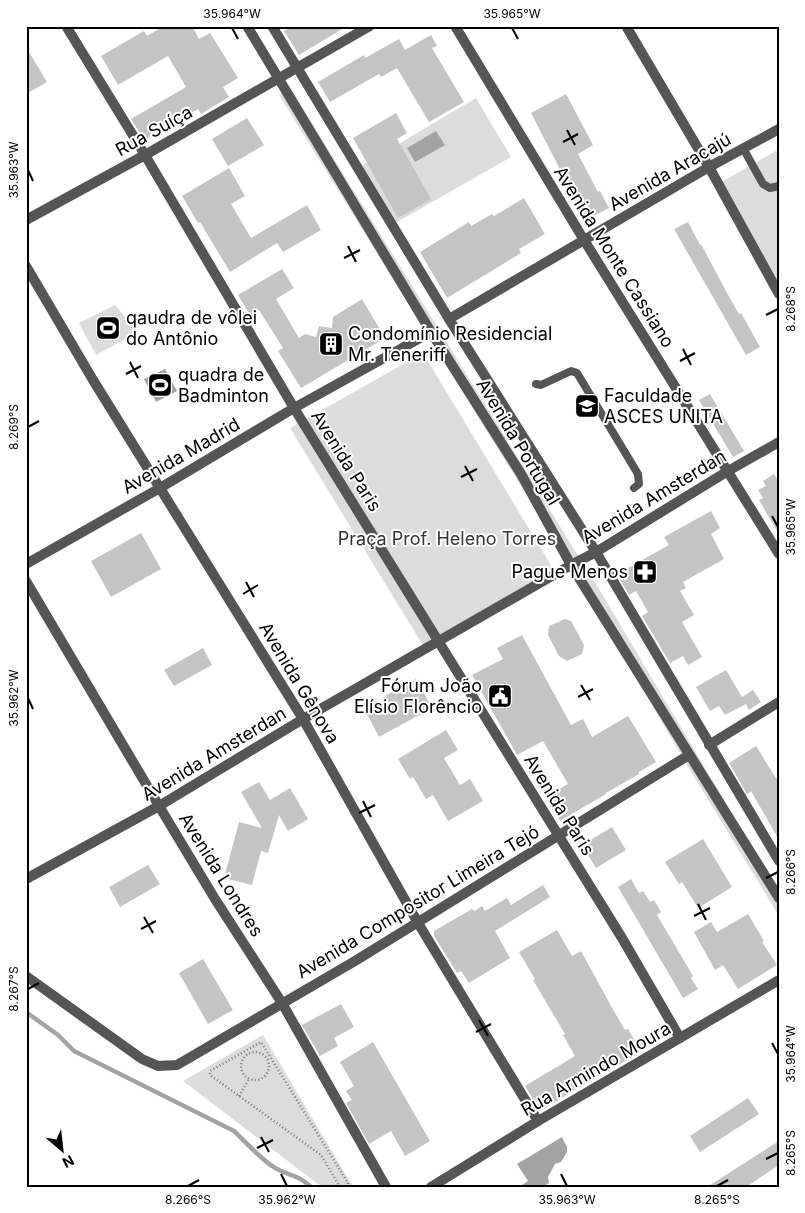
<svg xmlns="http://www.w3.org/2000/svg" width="805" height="1213" font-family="Inter,sans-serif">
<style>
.green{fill:#dcdcdc}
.water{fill:#a3a3a3}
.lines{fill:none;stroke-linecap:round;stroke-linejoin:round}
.stream{stroke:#a3a3a3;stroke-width:4.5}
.building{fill:#c4c4c4}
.path{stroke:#777;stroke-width:2.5;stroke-dasharray:1 2.5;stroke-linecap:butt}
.service{stroke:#555;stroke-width:8}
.minor{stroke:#555;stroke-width:10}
.tertiary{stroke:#555;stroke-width:10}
.ticks{fill:none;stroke:#000;stroke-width:2}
.labels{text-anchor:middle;stroke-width:4;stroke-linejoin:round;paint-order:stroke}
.street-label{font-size:18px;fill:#000;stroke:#fff}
.poi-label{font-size:18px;fill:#000;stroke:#fff;text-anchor:start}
.park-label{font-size:18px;fill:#333;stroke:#fff}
.neatline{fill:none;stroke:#000;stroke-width:2}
.ticks-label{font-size:12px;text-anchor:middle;fill:#000}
</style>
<rect width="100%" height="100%" fill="#fff"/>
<!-- green -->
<g class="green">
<polygon points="291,89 582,562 571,567 279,95"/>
<polygon points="476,98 511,157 392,225 358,168"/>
<polygon points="779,149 779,299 717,192 720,183"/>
<polygon points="115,305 138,332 96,355 79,323"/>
<polygon points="423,353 558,577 427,652 290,428"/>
<polygon points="589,572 779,893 779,916 687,765 578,578"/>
<polygon points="263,1035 353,1187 322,1187 183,1081"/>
</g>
<!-- water -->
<g class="water">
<polygon points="436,131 445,145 415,162 407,148"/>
<polygon points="165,369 177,391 156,402 144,379"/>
<polygon points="562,1137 567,1147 567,1152 561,1162 555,1164 548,1177 549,1183 543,1187 519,1187 528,1181 517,1164"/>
</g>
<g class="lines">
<!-- stream -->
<path class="stream" d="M 26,1012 L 58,1035 L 74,1051 L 234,1131 C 247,1143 264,1163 279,1170 C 293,1177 298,1175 311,1187"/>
</g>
<!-- building -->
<g class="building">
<polygon points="164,26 192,26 199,39 210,33 238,78 223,87 229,97 201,114 198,109 144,140 131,119 186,87 168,56 118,85 101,56 144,31 147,36"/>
<polygon points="292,26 347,26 299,55 284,31"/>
<polygon points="431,35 437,46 432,48 464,102 429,122 397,68 381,77 379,74 330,102 318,82 364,55 365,58 399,39 405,50"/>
<polygon points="26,47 47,82 26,94"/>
<polygon points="566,94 593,145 578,154 598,192 600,191 609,208 585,221 564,182 566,181 531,113"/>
<polygon points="396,113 407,133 397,139 431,199 398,218 353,138"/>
<polygon points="247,118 264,145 228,166 212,139"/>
<polygon points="229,168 245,196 231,204 251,238 307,205 321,230 283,252 277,243 230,272 200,222 198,223 182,196"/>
<polygon points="524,198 545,234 519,249 521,253 447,298 420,252 469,222 471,226 492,214 494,216"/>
<polygon points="688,222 700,245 701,244 727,293 739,314 741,313 760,347 746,355 674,229"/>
<polygon points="282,269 294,288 276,299 299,338 305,334 316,337 319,326 332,328 333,317 362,299 385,338 301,388 278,351 283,348 259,310 250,315 238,295"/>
<polygon points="710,394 744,451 733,457 699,400"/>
<polygon points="774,474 777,479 779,478 779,534 759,500 763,498 758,490 766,486 763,481"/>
<polygon points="711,511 720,528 711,534 724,559 683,582 686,588 680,591 694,615 682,622 702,657 688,665 683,656 670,663 642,616 648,612 636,591 629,595 617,574 669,545 664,537"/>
<polygon points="141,533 161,569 111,597 91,561"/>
<polygon points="565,619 571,621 584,645 582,654 567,661 559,656 548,635 549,626"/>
<polygon points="522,635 571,725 583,719 592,737 628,716 656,762 639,772 639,774 606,793 606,794 560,821 547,796 568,784 543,741 517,755 472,675 503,659 497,648"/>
<polygon points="203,648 212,665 174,686 164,670"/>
<polygon points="726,670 742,697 753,690 761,702 749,710 746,704 725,715 719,706 710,711 696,687"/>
<polygon points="416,679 432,708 379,737 367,714 388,703 385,696"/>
<polygon points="446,730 458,750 444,758 460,785 470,779 483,801 448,821 433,795 426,799 413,777 410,779 398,759"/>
<polygon points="756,746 779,783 779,840 751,791 747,794 729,763"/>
<polygon points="259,782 270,800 290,788 308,819 288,831 279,815 268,853 261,851 252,885 224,878 239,822 262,828 241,792"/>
<polygon points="612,827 626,850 596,868 582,845"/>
<polygon points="703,839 732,887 698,908 682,882 679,884 665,862"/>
<polygon points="148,865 160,884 120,907 109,887"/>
<polygon points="631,879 639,893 643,891 650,902 654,900 661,912 657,915 693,976 691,978 698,989 683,998 618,887"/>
<polygon points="543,885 550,897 495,931 510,958 469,983 461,971 457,973 434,936 434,931 472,909 475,911 482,906 485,911 507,898 511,905"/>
<polygon points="748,914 764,941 762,942 777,965 738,989 723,965 715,970 694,932 711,922 717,932"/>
<polygon points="557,930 572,956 581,951 611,1006 625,1030 628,1029 637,1045 628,1050 632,1057 614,1068 610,1062 585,1077 588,1082 540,1111 525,1086 575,1056 563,1035 565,1034 533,980 535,979 519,952"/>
<polygon points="203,959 233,1010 208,1024 179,973"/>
<polygon points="341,1004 354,1027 334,1038 338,1046 320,1056 302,1025"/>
<polygon points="373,1042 430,1141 405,1156 391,1131 369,1144 346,1103 352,1100 346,1091 354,1086 340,1062"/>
<polygon points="748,1098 759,1114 700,1152 690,1136"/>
<polygon points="779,1141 779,1165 746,1187 707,1187"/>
</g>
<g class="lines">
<!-- path -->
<g class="path">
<circle cx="255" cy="1066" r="14"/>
<polyline points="239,1096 249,1079"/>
<polyline points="340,1187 321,1155 210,1075 210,1071 261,1042 348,1183 348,1187"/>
</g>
<!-- service -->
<g class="service">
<polyline points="743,148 763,184 770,188 779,186"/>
<polyline points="536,384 541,385 571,371 577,373 638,474 639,484 634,488"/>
</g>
<!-- minor -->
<g class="minor">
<polyline points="66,26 145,155 294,408 622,938 680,1038"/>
<polyline points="455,26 584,240 779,554"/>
<polyline points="626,26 709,167 779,294"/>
<polyline points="26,266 93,380 303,719 418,923 538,1121"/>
<polyline points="449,319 709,167 779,129"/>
<polyline points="26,564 160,488 294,408 431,332"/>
<polyline points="26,581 159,806 215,899 282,1003 386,1187"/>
<polyline points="709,745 779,702"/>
<polyline points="26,879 159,806 303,719 571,565 596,552 728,471 779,442"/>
<polyline points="26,976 142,1059 158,1066 177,1065 355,961 689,755"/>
<polyline points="431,1187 538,1121 779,980"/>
</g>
<!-- tertiary -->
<g class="tertiary">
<polyline points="247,26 431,332 521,474 571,565 779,898"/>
<polyline points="272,26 449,319 596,552 779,861"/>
<polyline points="26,220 145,155 370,26"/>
</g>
</g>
<!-- ticks -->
<path class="ticks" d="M 232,28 L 238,39M 512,28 L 518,39M 567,130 L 575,145M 563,142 L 578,134M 28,170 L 33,181M 348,246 L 356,262M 344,258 L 360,250M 766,315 L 778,309M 683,349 L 691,365M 680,361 L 695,353M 130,362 L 138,378M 126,374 L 141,366M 28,427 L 39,421M 465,466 L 473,481M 461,477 L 477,469M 772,516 L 778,527M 246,582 L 254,597M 243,594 L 258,585M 581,685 L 590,700M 578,697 L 593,689M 28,698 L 33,709M 363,801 L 371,817M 359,813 L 375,805M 766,878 L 778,872M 698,904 L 706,920M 694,916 L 710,908M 144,917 L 153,933M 141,929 L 156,921M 28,989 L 39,983M 479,1020 L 488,1036M 476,1032 L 491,1024M 772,1043 L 778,1054M 261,1137 L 269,1152M 257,1148 L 273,1140M 766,1159 L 778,1153M 281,1174 L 287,1186M 561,1174 L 567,1186M 188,1186 L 199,1180M 717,1186 L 728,1180"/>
<!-- icons -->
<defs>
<symbol id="stadium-square" viewBox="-11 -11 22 22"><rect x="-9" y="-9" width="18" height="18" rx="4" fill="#000" stroke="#fff"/><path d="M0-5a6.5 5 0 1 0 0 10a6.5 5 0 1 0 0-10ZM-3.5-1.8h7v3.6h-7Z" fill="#fff"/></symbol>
<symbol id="building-square" viewBox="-11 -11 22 22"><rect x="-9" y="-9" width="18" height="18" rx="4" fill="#000" stroke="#fff"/><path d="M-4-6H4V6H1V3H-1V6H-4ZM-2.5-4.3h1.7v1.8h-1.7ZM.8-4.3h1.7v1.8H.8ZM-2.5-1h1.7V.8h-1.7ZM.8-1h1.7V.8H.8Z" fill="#fff"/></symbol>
<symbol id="university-square" viewBox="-11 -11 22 22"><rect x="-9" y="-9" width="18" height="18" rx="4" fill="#000" stroke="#fff"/><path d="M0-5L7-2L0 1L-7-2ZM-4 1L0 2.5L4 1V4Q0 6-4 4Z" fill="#fff"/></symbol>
<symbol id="pharmacy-square" viewBox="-11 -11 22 22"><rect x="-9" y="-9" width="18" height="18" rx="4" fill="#000" stroke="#fff"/><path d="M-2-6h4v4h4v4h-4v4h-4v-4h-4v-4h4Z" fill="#fff"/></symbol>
<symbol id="civic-square" viewBox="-11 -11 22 22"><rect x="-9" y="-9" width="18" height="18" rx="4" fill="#000" stroke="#fff"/><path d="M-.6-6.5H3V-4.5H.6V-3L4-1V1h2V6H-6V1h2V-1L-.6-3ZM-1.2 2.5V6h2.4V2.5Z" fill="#fff"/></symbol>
</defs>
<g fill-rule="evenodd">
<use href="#stadium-square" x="94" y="314" width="28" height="28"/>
<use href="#building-square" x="317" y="330" width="28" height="28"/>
<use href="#stadium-square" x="146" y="371" width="28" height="28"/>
<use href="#university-square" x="573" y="392" width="28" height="28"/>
<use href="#pharmacy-square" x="631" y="558" width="28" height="28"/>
<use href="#civic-square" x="486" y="682" width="28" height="28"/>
</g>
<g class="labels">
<!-- street labels -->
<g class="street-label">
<text transform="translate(154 131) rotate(-29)" y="6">Rua Suíça</text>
<text transform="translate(670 172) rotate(-30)" y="6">Avenida Aracajú</text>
<text transform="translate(614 257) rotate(58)" y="6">Avenida Monte Cassiano</text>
<text transform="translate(518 442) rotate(59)" y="6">Avenida Portugal</text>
<text transform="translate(181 456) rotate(-30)" y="6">Avenida Madrid</text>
<text transform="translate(346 461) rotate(58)" y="6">Avenida Paris</text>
<text transform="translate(654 497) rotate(-31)" y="6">Avenida Amsterdan</text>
<text transform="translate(299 683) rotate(59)" y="6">Avenida Gênova</text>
<text transform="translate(214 754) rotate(-31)" y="6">Avenida Amsterdan</text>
<text transform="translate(559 805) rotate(58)" y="6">Avenida Paris</text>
<text transform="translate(221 875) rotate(58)" y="6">Avenida Londres</text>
<text transform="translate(418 902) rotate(-31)" y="6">Avenida Compositor Limeira Tejó</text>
<text transform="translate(596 1069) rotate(-30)" y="6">Rua Armindo Moura</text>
</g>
<!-- poi labels -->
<g class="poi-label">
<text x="126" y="324">qaudra de vôlei<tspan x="126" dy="21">do Antônio</tspan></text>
<text x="348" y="340">Condomínio Residencial<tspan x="348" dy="21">Mr. Teneriff</tspan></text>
<text x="178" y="381">quadra de<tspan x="178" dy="21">Badminton</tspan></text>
<text x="604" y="402">Faculdade<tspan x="604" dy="21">ASCES UNITA</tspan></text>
<text x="628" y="578" text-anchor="end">Pague Menos</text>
<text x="482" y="692" text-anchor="end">Fórum João<tspan x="482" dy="21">Elísio Florêncio</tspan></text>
</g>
<!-- park labels -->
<g class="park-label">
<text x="447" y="545">Praça Prof. Heleno Torres</text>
</g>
</g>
<!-- border -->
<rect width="805" height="1213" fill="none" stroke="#ffffff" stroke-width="55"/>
<!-- north arrow -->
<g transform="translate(62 1150) rotate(152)" stroke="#ffffff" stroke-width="4" paint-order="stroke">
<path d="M0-4L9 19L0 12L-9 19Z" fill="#000000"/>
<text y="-8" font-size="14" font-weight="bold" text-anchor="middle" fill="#000000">N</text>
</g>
<rect x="28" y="28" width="750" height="1158" class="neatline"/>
<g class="ticks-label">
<text x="232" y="18">35.964°W</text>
<text x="512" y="18">35.965°W</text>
<text transform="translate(14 170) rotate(-90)" y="4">35.963°W</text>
<text transform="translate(791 309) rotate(-90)" y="4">8.268°S</text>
<text transform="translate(14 427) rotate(-90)" y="4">8.269°S</text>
<text transform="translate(791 527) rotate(-90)" y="4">35.965°W</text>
<text transform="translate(14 698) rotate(-90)" y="4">35.962°W</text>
<text transform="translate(791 872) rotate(-90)" y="4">8.266°S</text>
<text transform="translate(14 989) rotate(-90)" y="4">8.267°S</text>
<text transform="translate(791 1054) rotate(-90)" y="4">35.964°W</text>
<text transform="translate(791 1153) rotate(-90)" y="4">8.265°S</text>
<text x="188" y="1204">8.266°S</text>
<text x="287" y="1204">35.962°W</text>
<text x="567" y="1204">35.963°W</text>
<text x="717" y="1204">8.265°S</text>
</g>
</svg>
